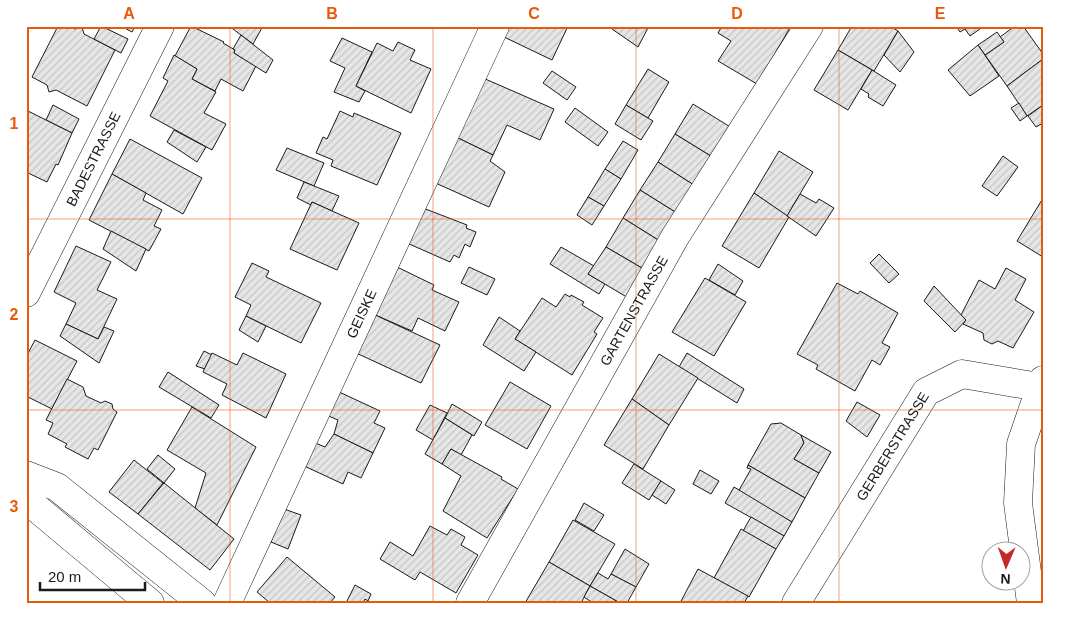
<svg xmlns="http://www.w3.org/2000/svg" width="1069" height="629" font-family="Helvetica,sans-serif">
<style>
.building{fill:url(#building-hatch);stroke:#1a1a1a}
.lines{fill:none;stroke-linecap:round;stroke-linejoin:round}
.minor-casing{stroke:#1a1a1a;stroke-width:29}
.minor{stroke:#fff;stroke-width:28}
.grid{fill:none;stroke:#e8590c;stroke-width:1;stroke-opacity:0.55}
.labels{text-anchor:middle;stroke-width:4;stroke-linejoin:round;paint-order:stroke}
.street-label{font-size:14px;fill:#1a1a1a;stroke:#fff}
.neatline{fill:none;stroke:#e8590c;stroke-width:2}
.grid-label{font-size:16px;text-anchor:middle;font-weight:bold;fill:#e8590c}
</style>
<defs>
<pattern id="building-hatch" width="6" height="6" patternUnits="userSpaceOnUse" patternTransform="scale(1.25)"><rect width="6" height="6" fill="#e6e6e6"/><path d="M-1 1l2-2M0 6l6-6M5 7l2-2" fill="none" stroke="#c5c5c5"/></pattern>
</defs>
<rect width="100%" height="100%" fill="#fff"/>
<!-- building -->
<g class="building">
<polygon points="58,26 69,26 75,29 82,27 84,34 115,50 87,106 56,90 49,92 47,85 32,77"/>
<polygon points="101,26 128,39 121,53 94,39"/>
<polygon points="121,26 135,26 132,32"/>
<polygon points="191,26 224,42 223,43 235,50 234,53 256,66 243,91 221,79 215,91 192,79 197,69 175,56"/>
<polygon points="229,26 263,26 253,44"/>
<polygon points="509,26 568,26 552,60 504,37"/>
<polygon points="614,26 649,26 638,47 612,29"/>
<polygon points="722,26 791,26 757,84 718,61 731,41 718,33"/>
<polygon points="852,26 890,26 898,31 874,71 838,50"/>
<polygon points="956,26 984,26 970,36 965,29 960,32"/>
<polygon points="1015,26 1023,26 1043,54 1043,59 1007,86 985,55 1004,42 1000,37"/>
<polygon points="898,31 914,52 900,72 884,55"/>
<polygon points="997,32 1004,42 985,55 978,45"/>
<polygon points="241,35 273,60 266,73 234,53 235,50 233,49"/>
<polygon points="342,38 372,52 356,86 365,91 359,102 334,92 345,68 330,61"/>
<polygon points="398,42 415,50 410,60 431,69 411,113 356,86 377,43 393,51"/>
<polygon points="978,45 999,76 970,96 948,70"/>
<polygon points="838,50 872,70 848,110 814,90"/>
<polygon points="174,55 197,69 192,79 216,92 204,113 226,124 212,150 150,116 168,81 163,78"/>
<polygon points="1043,59 1043,105 1027,116 1007,86"/>
<polygon points="648,69 669,82 648,118 626,105"/>
<polygon points="872,70 896,85 883,106 868,97 869,94 861,89"/>
<polygon points="552,71 576,87 567,100 543,83"/>
<polygon points="483,78 554,109 540,140 507,125 493,155 454,136"/>
<polygon points="1019,103 1027,116 1020,121 1011,108"/>
<polygon points="693,104 732,128 714,158 675,134"/>
<polygon points="53,105 79,119 72,133 46,120"/>
<polygon points="626,105 653,121 641,140 615,124"/>
<polygon points="1043,105 1043,123 1036,127 1028,116"/>
<polygon points="575,108 608,132 598,146 565,122"/>
<polygon points="26,110 72,133 58,165 56,164 47,182 26,172"/>
<polygon points="340,111 353,117 354,113 401,133 377,185 331,166 333,160 316,153 323,137 327,139"/>
<polygon points="174,130 206,147 197,162 167,142"/>
<polygon points="675,134 714,158 697,187 658,162"/>
<polygon points="454,136 493,155 490,161 505,172 489,207 431,181"/>
<polygon points="130,139 202,178 183,214 112,174"/>
<polygon points="623,141 638,150 621,179 605,169"/>
<polygon points="287,148 324,163 314,186 276,170"/>
<polygon points="779,151 813,172 787,216 754,193"/>
<polygon points="1003,156 1018,167 997,196 982,186"/>
<polygon points="658,162 697,187 680,215 640,190"/>
<polygon points="605,169 621,179 604,206 588,197"/>
<polygon points="112,174 146,193 143,200 162,210 154,226 161,229 149,251 89,220"/>
<polygon points="304,182 339,196 332,211 312,202 311,205 297,198"/>
<polygon points="640,190 680,215 663,243 623,218"/>
<polygon points="754,193 789,217 759,268 722,246"/>
<polygon points="800,194 816,203 819,199 834,208 816,236 787,216"/>
<polygon points="588,197 604,206 592,225 577,215"/>
<polygon points="1043,198 1043,257 1017,241"/>
<polygon points="312,202 359,223 337,270 290,249"/>
<polygon points="423,208 467,225 466,228 476,232 470,247 465,244 459,258 454,255 450,262 407,243"/>
<polygon points="623,218 663,243 647,271 606,247"/>
<polygon points="111,231 146,249 136,271 103,249"/>
<polygon points="76,246 111,262 97,290 117,299 98,339 66,324 76,303 54,292"/>
<polygon points="561,247 594,266 588,274 605,284 599,294 550,264"/>
<polygon points="606,247 647,271 630,299 588,274"/>
<polygon points="879,254 899,274 889,283 870,263"/>
<polygon points="252,263 269,271 266,277 321,303 301,343 246,316 251,305 235,297"/>
<polygon points="718,264 743,281 735,295 709,280"/>
<polygon points="395,266 434,285 432,290 459,302 445,331 418,318 412,331 373,314"/>
<polygon points="469,267 495,279 487,295 461,283"/>
<polygon points="1006,268 1026,279 1015,300 1034,312 1013,348 998,341 992,344 984,340 983,333 963,324 966,320 961,315 979,280 995,289"/>
<polygon points="705,278 746,302 714,356 672,332"/>
<polygon points="837,283 858,294 860,291 898,313 882,343 890,347 880,365 872,360 855,391 816,369 818,365 797,354"/>
<polygon points="934,286 966,320 955,332 924,301"/>
<polygon points="565,294 570,297 571,295 584,302 582,305 603,318 594,332 597,334 572,375 515,339 542,298 556,307"/>
<polygon points="373,314 440,345 421,383 354,352"/>
<polygon points="246,316 266,326 258,342 239,330"/>
<polygon points="499,317 520,331 515,339 536,352 524,371 483,345"/>
<polygon points="66,324 98,339 104,327 114,331 99,363 60,336"/>
<polygon points="35,340 77,361 52,409 26,396 26,357"/>
<polygon points="204,351 212,355 205,369 196,366"/>
<polygon points="212,353 237,365 243,353 286,374 266,418 222,395 227,384 203,372"/>
<polygon points="687,353 744,389 737,403 679,367"/>
<polygon points="659,354 698,378 669,425 632,399"/>
<polygon points="168,372 219,405 211,418 159,387"/>
<polygon points="67,379 83,387 86,396 101,403 105,401 112,404 113,409 117,412 98,450 94,448 88,459 65,447 67,444 48,434 53,423 46,420"/>
<polygon points="510,382 551,406 527,449 485,425"/>
<polygon points="337,391 380,411 374,423 385,428 373,453 334,434 338,420 326,415"/>
<polygon points="632,399 669,425 643,469 604,445"/>
<polygon points="857,402 880,415 867,437 846,421"/>
<polygon points="452,404 482,422 474,436 445,418"/>
<polygon points="430,405 447,413 433,440 416,430"/>
<polygon points="192,407 256,447 217,525 195,508 206,473 167,450"/>
<polygon points="445,418 472,435 461,455 451,449 442,464 425,454"/>
<polygon points="781,423 801,435 804,443 794,459 819,473 805,498 748,465 771,424"/>
<polygon points="334,434 373,453 361,478 348,472 343,484 302,465 313,442 325,447"/>
<polygon points="801,435 831,452 819,473 794,459 804,443"/>
<polygon points="451,449 502,477 501,479 518,489 487,538 443,511 461,476 442,464"/>
<polygon points="158,455 175,469 164,483 147,469"/>
<polygon points="134,460 163,483 138,514 109,492"/>
<polygon points="634,464 661,481 649,500 622,483"/>
<polygon points="748,465 805,498 792,522 738,492 751,469 747,468"/>
<polygon points="700,470 719,481 711,494 693,484"/>
<polygon points="661,481 675,490 666,504 652,495"/>
<polygon points="164,483 234,539 210,570 138,514"/>
<polygon points="734,487 792,522 784,536 725,503"/>
<polygon points="584,503 604,515 594,531 575,520"/>
<polygon points="284,509 301,515 288,549 271,542"/>
<polygon points="751,517 784,536 776,549 743,531"/>
<polygon points="573,520 615,544 590,586 549,562"/>
<polygon points="430,526 447,535 451,529 465,537 461,545 478,555 456,593 420,572 415,580 380,559 390,542 413,556"/>
<polygon points="741,529 776,549 749,597 714,578"/>
<polygon points="625,549 649,564 636,587 611,574"/>
<polygon points="287,557 335,597 330,603 270,603 257,592"/>
<polygon points="549,562 590,586 581,603 525,603"/>
<polygon points="698,569 748,596 744,603 680,603"/>
<polygon points="598,573 608,579 611,574 636,587 627,603 620,603 590,586"/>
<polygon points="355,585 371,594 368,601 365,599 363,603 346,603"/>
<polygon points="590,586 620,603 593,603 584,597"/>
</g>
<g class="lines">
<defs>
<g id="minor">
<path id="s1" d="M 26,293 L 160,26"/>
<polyline points="26,475 57,487 202,603"/>
<polyline points="26,491 34,506 150,603"/>
<path id="s2" d="M 227,603 L 495,26"/>
<path id="s3" d="M 470,603 L 675,237 L 809,26"/>
<path id="s4" d="M 796,603 L 926,392 L 962,374 L 1039,387"/>
<polyline points="1031,603 1018,503 1021,444 1043,380"/>
</g>
</defs>
<!-- minor casing -->
<use href="#minor" class="minor-casing"/>
<!-- minor -->
<use href="#minor" class="minor"/>
</g>
<!-- grid -->
<path class="grid" d="M 230,26 L 230,603M 433,26 L 433,603M 636,26 L 636,603M 839,26 L 839,603M 26,219 L 1043,219M 26,410 L 1043,410"/>
<g class="labels">
<!-- street labels -->
<g class="street-label">
<text dy="5" stroke="none"><textPath href="#s1" startOffset="150">BADESTRASSE</textPath></text>
<text dy="5" stroke="none"><textPath href="#s3" startOffset="335">GARTENSTRASSE</textPath></text>
<text dy="5" stroke="none"><textPath href="#s2" startOffset="319">GEISKE</textPath></text>
<text dy="5" stroke="none"><textPath href="#s4" startOffset="184">GERBERSTRASSE</textPath></text>
</g>
</g>
<!-- border -->
<rect width="1069" height="629" fill="none" stroke="#ffffff" stroke-width="55"/>
<!-- north arrow -->
<g transform="translate(1006 566) rotate(182)"><circle r="24" fill="#ffffff" stroke="#a3a3a3"/>
<path d="M0-4L9 19L0 12L-9 19Z" fill="#c62828"/>
<text y="-8" font-size="14" font-weight="bold" text-anchor="middle" fill="#1a1a1a">N</text>
</g>
<!-- scale -->
<path d="M40 582v8h105v-8" fill="none" stroke="#1a1a1a" stroke-width="2.5"/>
<text x="48" y="582" font-size="15" fill="#1a1a1a" stroke="#ffffff" stroke-width="4" paint-order="stroke">20 m</text>
<rect x="28" y="28" width="1014" height="574" class="neatline"/>
<g class="grid-label">
<text x="129" y="19">A</text>
<text x="332" y="19">B</text>
<text x="534" y="19">C</text>
<text x="737" y="19">D</text>
<text x="940" y="19">E</text>
<text x="14" y="129">1</text>
<text x="14" y="320">2</text>
<text x="14" y="512">3</text>
</g>
</svg>
